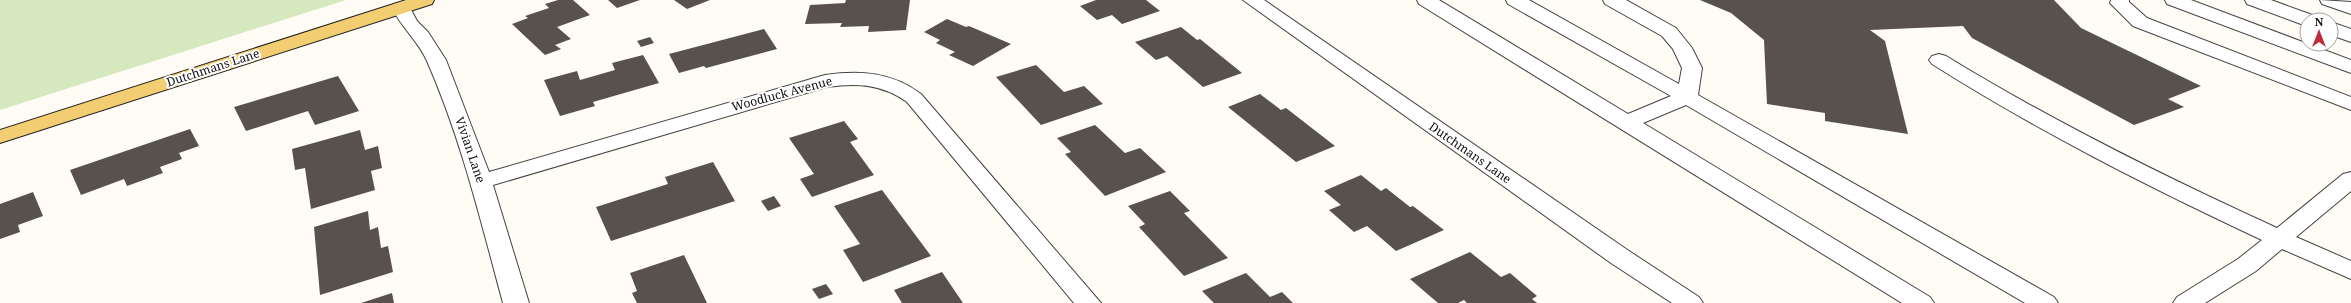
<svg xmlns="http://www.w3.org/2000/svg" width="2351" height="303" font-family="'Noto Serif',serif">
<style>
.green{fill:#d6e8be}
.building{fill:#59514d}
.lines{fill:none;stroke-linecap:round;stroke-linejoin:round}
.minor-casing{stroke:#434343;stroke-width:2}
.major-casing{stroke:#212121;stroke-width:2}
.minor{fill:#fff;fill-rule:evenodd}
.major{fill:#f2cd71;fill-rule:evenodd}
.labels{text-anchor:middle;stroke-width:4;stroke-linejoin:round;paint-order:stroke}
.street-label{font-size:12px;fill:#101010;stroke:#fff}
</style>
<rect width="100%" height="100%" fill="#fefcf4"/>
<!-- green -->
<polygon class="green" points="0,0 346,0 0,110"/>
<!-- building -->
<g class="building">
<polygon points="558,0 573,0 590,15 557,27 571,39 555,45 561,49 545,55 512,24 528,18 525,16 549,8 545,4"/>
<polygon points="608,0 640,0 617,8"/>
<polygon points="674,0 710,0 687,9"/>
<polygon points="846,0 910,0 906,30 868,32 869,26 840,27 842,23 805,24 810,5 845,3"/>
<polygon points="1096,0 1146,0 1160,11 1122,24 1112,15 1097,20 1080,6"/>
<polygon points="1700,0 2054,0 2081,28 2201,86 2168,99 2184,107 2134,125 1972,38 1963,26 1870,30 1885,41 1908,134 1825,121 1825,113 1767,104 1764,40 1731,13"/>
<polygon points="947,19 966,27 969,26 1011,44 973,66 949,55 955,52 936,43 940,40 924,32"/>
<polygon points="1181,27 1197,40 1200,39 1242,73 1203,87 1167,56 1156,60 1135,42"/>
<polygon points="764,29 777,49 706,68 704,66 679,73 669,54"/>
<polygon points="650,37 654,43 641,47 637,41"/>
<polygon points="643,55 659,83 593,102 595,106 560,116 544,80 577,71 580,80 615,70 612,63"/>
<polygon points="1036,65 1064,92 1084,86 1103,104 1041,125 996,77"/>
<polygon points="338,76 359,111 315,125 308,111 246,131 234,107"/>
<polygon points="1260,94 1281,110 1286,108 1335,146 1296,162 1228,107"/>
<polygon points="844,121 858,139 850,142 874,175 812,197 800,179 814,174 789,138"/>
<polygon points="1095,125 1125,153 1140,148 1166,172 1105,196 1065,154 1071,152 1057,138"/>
<polygon points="190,129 199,146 179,153 182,159 160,167 163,173 127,186 124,179 81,195 70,170"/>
<polygon points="360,130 365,150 378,146 382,168 371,171 375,190 311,209 305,168 295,170 292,149"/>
<polygon points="713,162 735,201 611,241 596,207 668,184 665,177"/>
<polygon points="1361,175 1381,191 1386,188 1410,207 1413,206 1444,230 1396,251 1367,226 1354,232 1329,210 1341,205 1324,191"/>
<polygon points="882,190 931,256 863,282 843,250 860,244 834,206"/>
<polygon points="1170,191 1190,211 1184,213 1228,258 1184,276 1139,227 1145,224 1128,206"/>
<polygon points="33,192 43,216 18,225 20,232 0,239 0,204"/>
<polygon points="774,196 781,206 768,211 761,201"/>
<polygon points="368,211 370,230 378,227 381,248 388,246 393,272 320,295 314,227"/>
<polygon points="1470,252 1501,277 1510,273 1537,296 1532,299 1537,303 1467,303 1464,300 1458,303 1438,303 1410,279"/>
<polygon points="684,255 707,303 637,303 632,293 637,291 630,273"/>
<polygon points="942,272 963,303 902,303 894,290"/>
<polygon points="1246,273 1270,297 1282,292 1293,303 1214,303 1202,291"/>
<polygon points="826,284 833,294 819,299 812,289"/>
<polygon points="392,293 394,303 361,303"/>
</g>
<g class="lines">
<defs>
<g id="minor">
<polygon points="1243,0 1264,0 1629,251 1699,297 1703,303 1672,303 1611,263"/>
<polygon points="1417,0 1439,0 1628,114 1671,96 1508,4 1506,0 1529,0 1679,84 1682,68 1673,49 1662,36 1605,4 1603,0 1626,0 1676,28 1692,48 1702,68 1698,95 2054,297 2058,303 2025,303 1686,105 1643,123 1930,297 1934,303 1902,303 1419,4"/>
<polygon points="2111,0 2129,0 2129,2 2147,18 2351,97 2351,110 2133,26 2110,3"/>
<polygon points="2165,0 2191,0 2351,60 2351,73 2167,4"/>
<polygon points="2245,0 2271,0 2315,16 2317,20 2307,20 2307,25 2301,24 2247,4"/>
<polygon points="2320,0 2351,2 2351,14 2322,4"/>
<path d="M 401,2 L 408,4 L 417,21 L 428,32 L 446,60 L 489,172 L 825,75 C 860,70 892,72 921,94 L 1101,303 L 1074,303 L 907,102 C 882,84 857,83 827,87 L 493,185 L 529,303 L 503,303 C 481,222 461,138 427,61 C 418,41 402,28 392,8 L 394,4 Z"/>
<polygon points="2331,22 2351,29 2351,42 2331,35"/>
<path d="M 1939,54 L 1946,56 C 2052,121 2163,176 2277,228 L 2343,174 L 2351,172 L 2351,191 L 2296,237 L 2351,261 L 2351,279 L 2282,249 L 2256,271 L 2205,303 L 2173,303 L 2177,297 L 2238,259 L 2262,240 C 2149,187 2038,131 1932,64 L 1929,60 L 1932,56 Z"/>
</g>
<polygon id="major" points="406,0 434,0 432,4 0,143 0,130"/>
</defs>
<!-- minor casing -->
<use href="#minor" class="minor-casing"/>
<!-- major casing -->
<use href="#major" class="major-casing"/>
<!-- minor -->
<use href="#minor" class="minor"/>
<!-- major -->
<use href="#major" class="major"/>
</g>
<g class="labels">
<!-- street labels -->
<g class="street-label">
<text transform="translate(213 68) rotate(-18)" y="4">Dutchmans Lane</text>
<text transform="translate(782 94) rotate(-15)" y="4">Woodluck Avenue</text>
<text transform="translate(470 150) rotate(71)" y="4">Vivian Lane</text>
<text transform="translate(1470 153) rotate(35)" y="4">Dutchmans Lane</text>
</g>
</g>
<!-- north arrow -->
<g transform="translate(2319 32)"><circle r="19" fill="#ffffff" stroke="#9f9f9f"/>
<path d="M0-3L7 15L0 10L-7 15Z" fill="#bb2d3a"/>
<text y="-6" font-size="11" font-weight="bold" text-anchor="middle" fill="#101010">N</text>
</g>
</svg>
